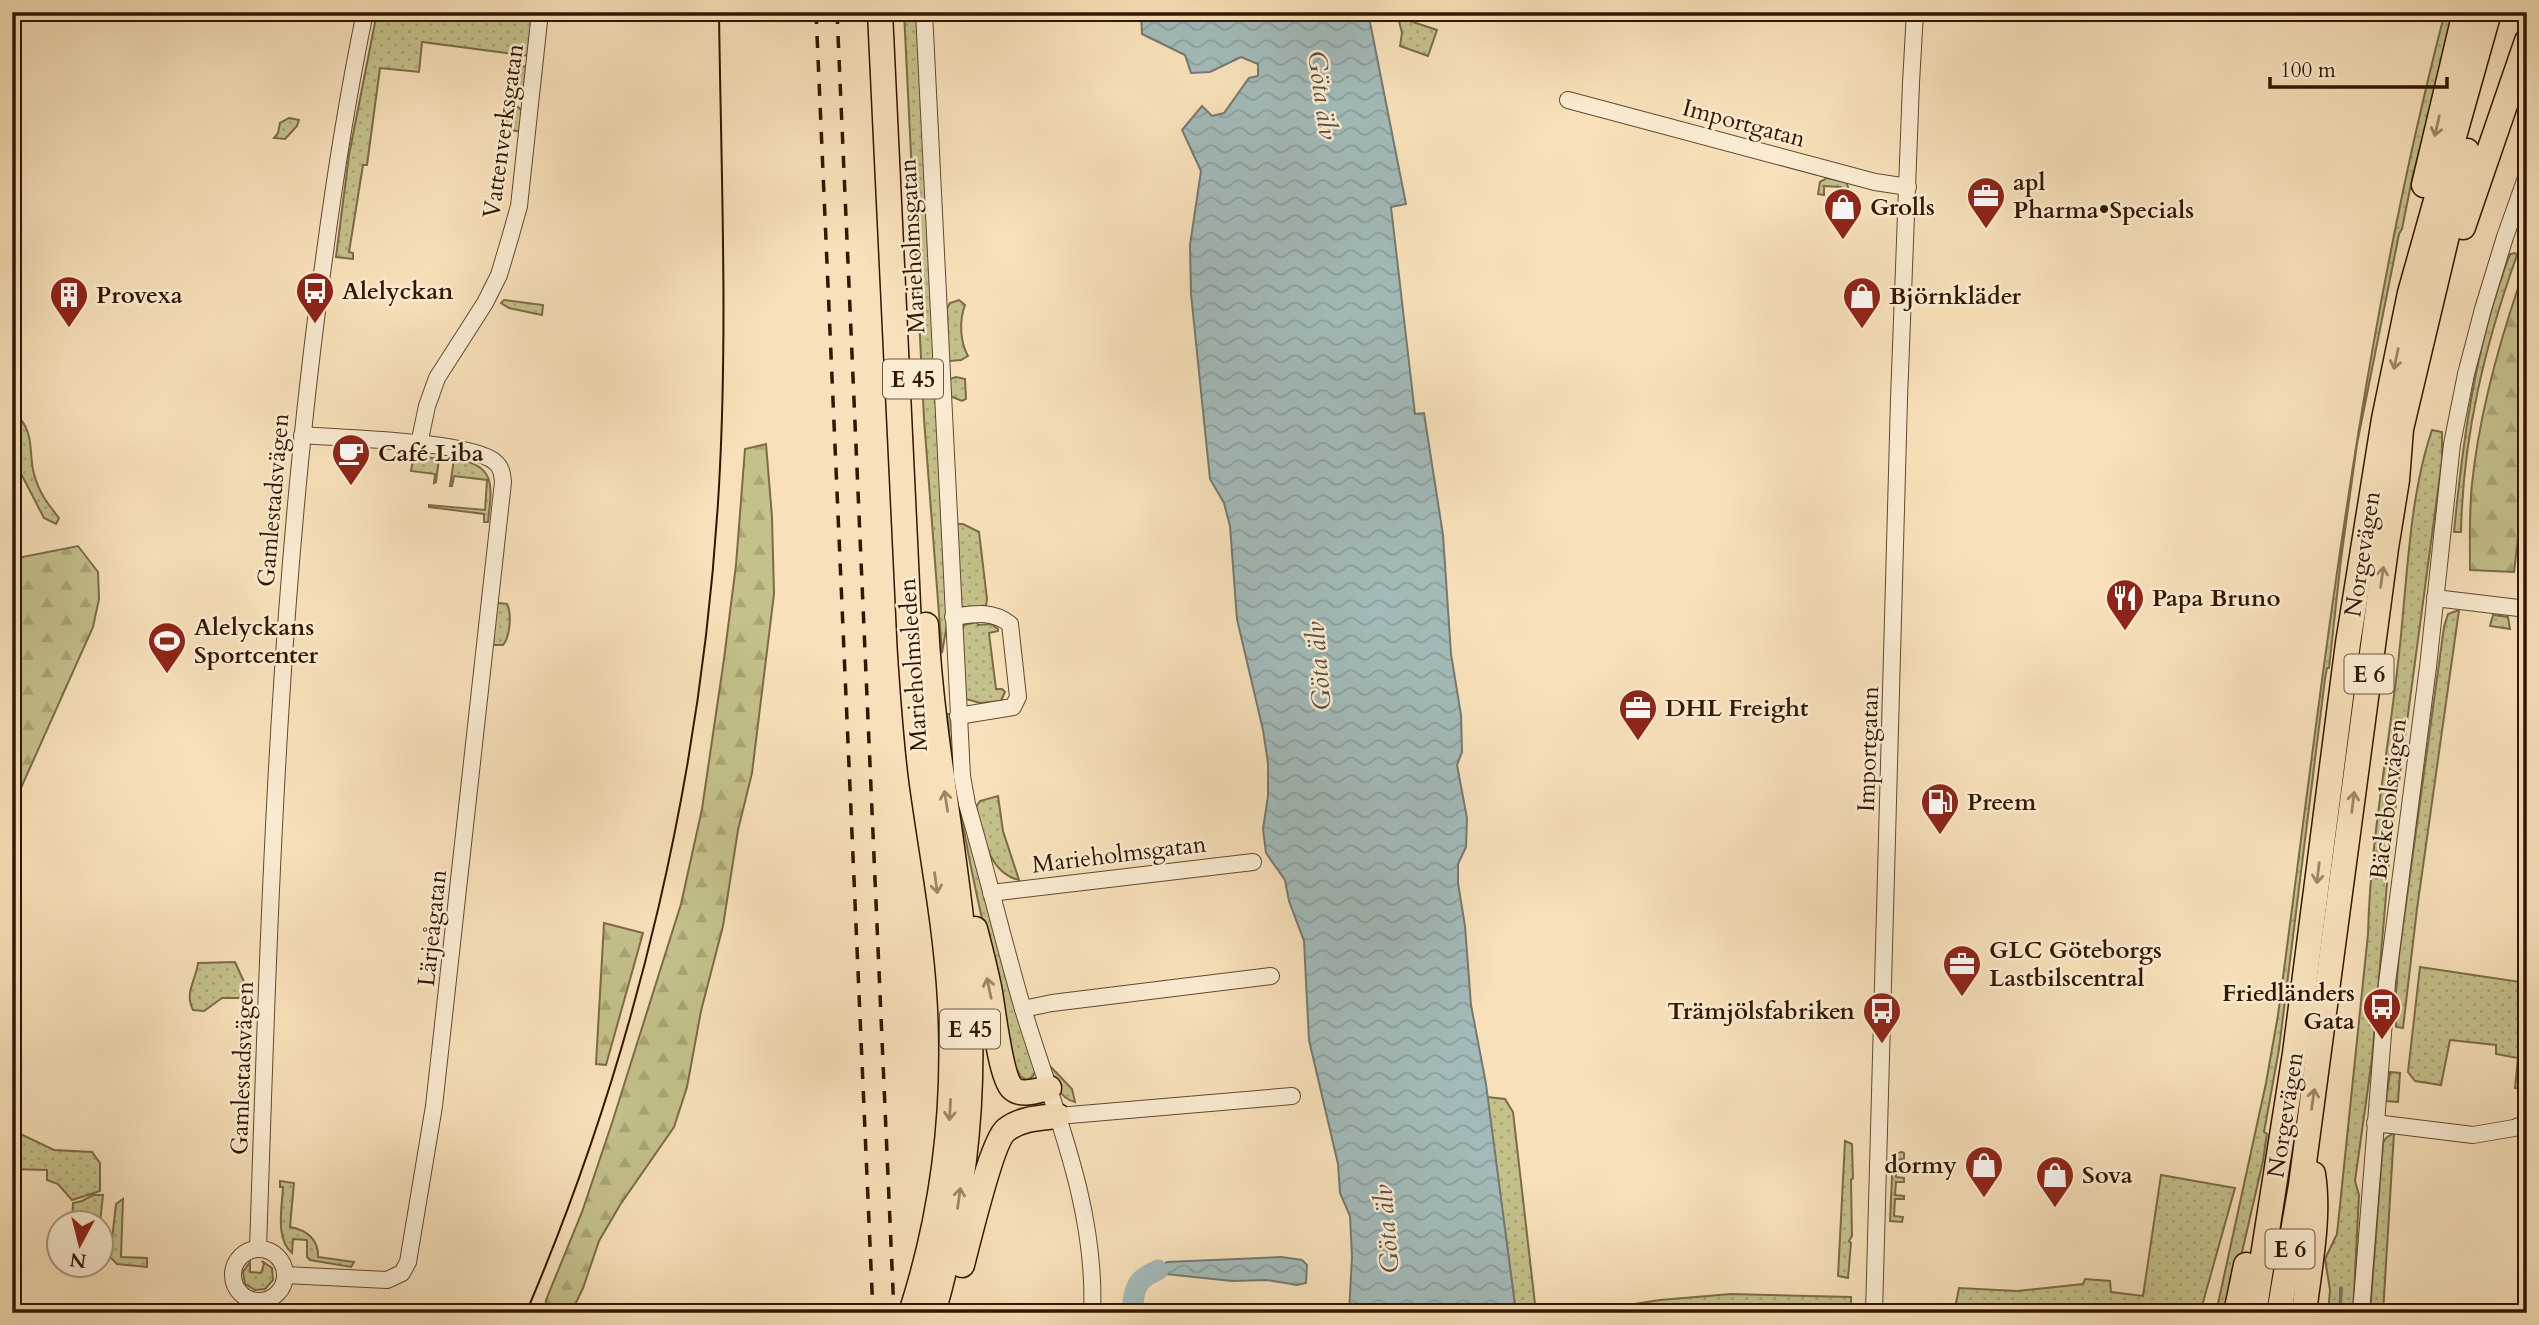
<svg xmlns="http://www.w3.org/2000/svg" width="2539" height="1325" font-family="Cardo,serif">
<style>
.grass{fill:url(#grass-dots);stroke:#7c6b46;stroke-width:2}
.forest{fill:url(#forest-firs);stroke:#7c6b46;stroke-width:2}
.water{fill:url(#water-waves);stroke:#767970;stroke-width:2}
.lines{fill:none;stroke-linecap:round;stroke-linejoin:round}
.stream{stroke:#767970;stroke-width:3.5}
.river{stroke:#a2bbba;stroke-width:21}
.minor-casing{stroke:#64482f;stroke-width:18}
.highway-casing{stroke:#331501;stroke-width:27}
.minor{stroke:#faecd2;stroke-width:16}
.highway{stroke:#f8e1ba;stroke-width:24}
.tram{stroke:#331501;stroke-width:2}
.rail{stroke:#331501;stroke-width:3.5;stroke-dasharray:12 12;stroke-linecap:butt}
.oneway{stroke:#9f8567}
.labels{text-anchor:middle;stroke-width:5;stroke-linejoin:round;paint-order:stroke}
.shield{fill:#faecd2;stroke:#6f5640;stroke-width:2}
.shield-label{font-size:23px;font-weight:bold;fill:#331501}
.street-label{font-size:24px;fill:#331501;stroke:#faecd2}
.poi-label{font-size:24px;font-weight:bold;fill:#331501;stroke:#faecd2;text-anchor:start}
.water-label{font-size:26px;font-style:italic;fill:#5a4f42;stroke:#faecd2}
</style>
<defs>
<pattern id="grass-dots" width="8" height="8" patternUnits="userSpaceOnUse" patternTransform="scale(1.75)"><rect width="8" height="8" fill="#c4c18b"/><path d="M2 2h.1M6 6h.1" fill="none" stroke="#a9a576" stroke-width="1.8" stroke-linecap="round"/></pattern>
<pattern id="forest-firs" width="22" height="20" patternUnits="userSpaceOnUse" patternTransform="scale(1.75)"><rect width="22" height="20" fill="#c4c18b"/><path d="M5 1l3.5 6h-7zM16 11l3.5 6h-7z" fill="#a9a576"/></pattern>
<pattern id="water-waves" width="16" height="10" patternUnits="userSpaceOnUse" patternTransform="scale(1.75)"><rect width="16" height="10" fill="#a2bbba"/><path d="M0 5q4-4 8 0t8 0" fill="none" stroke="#8ca09e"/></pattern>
</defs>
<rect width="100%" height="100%" fill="#f8e1ba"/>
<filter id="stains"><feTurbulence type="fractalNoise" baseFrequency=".00286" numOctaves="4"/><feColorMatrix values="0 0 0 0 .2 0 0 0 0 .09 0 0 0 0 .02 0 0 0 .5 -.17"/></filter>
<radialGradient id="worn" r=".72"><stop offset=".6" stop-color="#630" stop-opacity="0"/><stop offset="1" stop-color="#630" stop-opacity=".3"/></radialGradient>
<!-- grass -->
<g class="grass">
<polygon points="377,12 534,12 529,56 422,42 419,72 380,68 367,165 363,165 349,252 353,253 353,259 336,257 349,155"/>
<polygon points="904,12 918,12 947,624 942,653 924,419"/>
<path d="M 2445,12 L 2455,12 L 2412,179 L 2402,229 L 2399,234 L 2357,444 L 2341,559 L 2329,668 L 2327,668 L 2325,679 L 2279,1049 L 2264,1132 L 2267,1134 L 2263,1161 L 2228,1313 L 2216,1313 L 2266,1083 L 2278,1015 C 2323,679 2359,341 2445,12 Z"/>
<polygon points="1398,17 1437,30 1428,56 1400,46 1402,33"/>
<polygon points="518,66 529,67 526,88 519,92 512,91 510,85 513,69"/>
<polygon points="511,107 518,107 524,112 522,132 506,129 506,117"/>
<polygon points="289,118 299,120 297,126 285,139 274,138 278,133 280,123"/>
<polygon points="1827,178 1846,182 1848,187 1846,194 1841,195 1841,187 1824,186 1824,195 1818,194 1820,182"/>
<path d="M 2515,253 L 2517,255 C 2485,345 2463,435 2461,532 L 2454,532 C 2463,438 2476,343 2510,254 Z"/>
<polygon points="504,300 543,305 542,315 509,308 501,303"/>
<path d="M 959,300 L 965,305 C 959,321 960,342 968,356 L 961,360 L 950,361 L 948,359 L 947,308 L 950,303 Z"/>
<polygon points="956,377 965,379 966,399 962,401 950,396 950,379"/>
<path d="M 21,420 C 34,435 29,457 34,474 C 39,493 48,504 59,518 L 56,524 L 44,518 L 16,464 L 15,451 L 17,444 L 17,428 Z"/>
<path d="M 2432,430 L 2442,432 L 2442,460 L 2390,849 L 2372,1059 L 2355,1181 L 2359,1195 L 2353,1313 L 2328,1313 L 2330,1290 L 2325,1259 L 2337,1234 L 2368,934 C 2370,843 2388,753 2398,663 C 2407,589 2408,500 2432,430 Z"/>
<polygon points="414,455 439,459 436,482 434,483 435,474 411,471"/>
<path d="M 454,459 C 497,464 492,487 488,522 L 484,522 L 484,514 L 429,507 L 429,505 L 485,510 L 487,480 L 454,476 L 452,486 L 450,486 Z"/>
<polygon points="956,524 963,524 979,532 987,599 986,606 966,608 961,606"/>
<path d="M 499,603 L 507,604 C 512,614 510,637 503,645 L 493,645 L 496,604 Z"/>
<polygon points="2459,610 2417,909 2403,1028 2396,1027 2396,993 2399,955 2444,627 2448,614"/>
<polygon points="2493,615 2508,617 2510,629 2490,626"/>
<polygon points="977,622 978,625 991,624 998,629 998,631 989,633 996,689 1002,689 1005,692 1001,701 980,703 966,699 960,636 964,625"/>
<path d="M 947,714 L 950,714 L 955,761 L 1035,1071 L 1033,1076 L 1027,1080 L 1020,1076 L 1015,1065 C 989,948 959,833 947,714 Z"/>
<path d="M 998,796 L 1003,831 L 1019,880 C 987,872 983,834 976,807 L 980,801 Z"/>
<path d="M 235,962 L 245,984 L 246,998 L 222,998 L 204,1011 L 193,1010 C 184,993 196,980 198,963 Z"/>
<polygon points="2420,967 2527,983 2527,1090 2515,1088 2518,1058 2496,1054 2496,1045 2450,1040 2441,1085 2415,1081 2408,1072"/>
<path d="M 1049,1065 L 1072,1089 L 1075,1102 C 1059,1099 1053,1079 1049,1065 Z"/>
<polygon points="2390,1072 2400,1073 2398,1102 2386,1101"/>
<polygon points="1487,1097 1505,1099 1513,1112 1536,1313 1516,1313"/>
<polygon points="12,1130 54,1150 92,1152 100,1163 100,1191 72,1200 58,1184 47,1180 47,1170 12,1169"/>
<polygon points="2394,1133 2383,1313 2370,1313 2383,1143 2386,1138"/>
<polygon points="1845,1141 1852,1144 1853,1178 1851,1180 1852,1236 1849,1241 1851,1243 1848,1278 1838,1276"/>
<polygon points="1902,1152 1904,1153 1904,1159 1896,1160 1896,1177 1904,1178 1904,1182 1896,1182 1895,1195 1904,1196 1904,1199 1895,1199 1894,1216 1903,1217 1902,1222 1890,1221 1893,1154"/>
<polygon points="2161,1175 2235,1188 2200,1313 1954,1313 1959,1288 2017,1291 2083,1284 2085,1279 2110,1281 2111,1292 2143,1296"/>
<path d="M 280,1181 L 294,1183 L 290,1227 C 307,1230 319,1240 318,1257 L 354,1262 L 351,1267 L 310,1260 L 307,1257 L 307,1240 L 293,1239 L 292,1253 C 275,1239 282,1207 283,1187 L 280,1187 Z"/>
<polygon points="93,1195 103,1195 100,1223 72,1223 73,1203 82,1201"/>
<polygon points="123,1199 121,1257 147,1258 147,1267 117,1264 110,1257 116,1204"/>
<polygon points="262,1261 272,1268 273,1280 265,1289 255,1290 245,1284 243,1272 250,1262 250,1272 261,1273 264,1264"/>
<polygon points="1731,1294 1851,1297 1851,1313 1577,1313 1660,1300"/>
</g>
<!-- forest -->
<g class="forest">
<path d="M 2519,285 L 2527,287 L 2527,530 L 2519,530 L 2514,572 L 2470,570 C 2470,542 2469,512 2472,484 C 2479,415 2497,350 2519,285 Z"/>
<polygon points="766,444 772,517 774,594 752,773 738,830 723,926 701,1011 687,1087 674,1127 620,1205 599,1241 583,1288 571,1313 545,1313 546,1300 582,1212 612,1123 681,904 702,809 724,659 736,565 745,449"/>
<polygon points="78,546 98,572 99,599 93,627 12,808 12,559"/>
<polygon points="604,923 643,933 606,1065 596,1064"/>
</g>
<!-- water -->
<g class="water">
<polygon points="1141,12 1368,12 1406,204 1391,207 1415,414 1424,413 1443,535 1451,654 1461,715 1462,752 1457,765 1467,818 1466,847 1458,864 1458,883 1465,926 1471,1005 1486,1084 1516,1313 1349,1313 1352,1257 1350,1216 1340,1193 1338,1164 1309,1040 1304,941 1289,901 1285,880 1266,853 1263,829 1268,796 1268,763 1263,730 1237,619 1230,526 1224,503 1210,479 1191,294 1190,245 1201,171 1182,130 1202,106 1212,116 1224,113 1249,78 1258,76 1258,64 1241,57 1210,72 1191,73 1185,55 1142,34"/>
<polygon points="1281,1257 1302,1260 1307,1265 1306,1283 1297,1285 1267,1280 1232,1281 1166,1274 1158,1270 1167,1262"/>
</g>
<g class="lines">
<!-- stream -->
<polyline class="stream" points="2340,1313 2341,1288"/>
<!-- river -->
<path class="river" d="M 1131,1313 C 1136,1288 1133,1281 1158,1270"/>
<defs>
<g id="minor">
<path d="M 924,12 L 962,776 L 967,804 C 987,872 1003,941 1023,1009 C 1053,1108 1097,1207 1092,1313"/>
<polyline points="1568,100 1875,182 1908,187"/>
<polyline points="419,444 427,406 437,378 485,303 499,275 510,238 519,206 540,12"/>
<polyline points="2435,598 2527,609"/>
<path d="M 953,617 C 974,614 992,610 1010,624 L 1018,697 L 1013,707 L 958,716"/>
<polyline points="991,893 1253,862"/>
<polyline points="1023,1009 1052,1003 1271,976"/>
<polyline points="1058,1116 1292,1096"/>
<polyline points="2375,1123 2473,1135 2514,1128 2527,1123"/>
<circle cx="259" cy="1275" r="26"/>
<path d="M 258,1249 C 269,918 278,587 324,259 C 335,176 348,94 365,12"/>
<path d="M 285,1275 L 387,1280 L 402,1273 L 408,1262 L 434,1106 L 503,482 C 502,474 502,468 495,462 C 472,441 339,438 302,435"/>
<polyline points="1874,1313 1899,399 1911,83 1915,12"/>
<polyline points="2361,1313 2387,983 2428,667 2452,444 2466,374 2483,309 2505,237 2527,175"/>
</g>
<g id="highway">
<path d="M 880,12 L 910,647 C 913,693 916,739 922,784 C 932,856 946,928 950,1000 C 956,1106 944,1211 911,1313"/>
<polyline points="2424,185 2465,12"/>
<polyline points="2463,227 2527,41"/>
<path d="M 926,625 C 932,743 958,859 967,977 C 977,1090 964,1204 933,1313"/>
<path d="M 975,929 C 980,948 985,968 989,987 C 993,1007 1000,1076 1012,1088 C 1021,1097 1039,1090 1049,1088"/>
<path d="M 962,1265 C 968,1242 992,1141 1006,1130 C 1021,1118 1040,1118 1058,1116"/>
<polyline points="2236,1313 2246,1265"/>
<polyline points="2254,1313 2295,1053 2348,643 2384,419 2410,293 2489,12"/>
<polyline points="2279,1313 2301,1185 2386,548 2397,480 2401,429 2467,151"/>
<path d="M 2304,1313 C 2309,1268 2320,1219 2313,1174"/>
</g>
</defs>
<!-- minor casing -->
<use href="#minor" class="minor-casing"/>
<!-- highway casing -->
<use href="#highway" class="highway-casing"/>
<!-- minor -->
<use href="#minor" class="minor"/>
<!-- highway -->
<use href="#highway" class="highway"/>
<!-- tram -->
<path class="tram" d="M 526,1313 C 638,1051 703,769 719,486 C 728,328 721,170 719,12"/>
<!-- rail -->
<g class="rail">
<polyline points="816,12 873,1313"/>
<polyline points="837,12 894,1313"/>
</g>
</g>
<!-- one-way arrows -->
<defs><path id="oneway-shaft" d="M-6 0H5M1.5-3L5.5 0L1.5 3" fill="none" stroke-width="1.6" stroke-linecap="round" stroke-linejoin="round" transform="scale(1.75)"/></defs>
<g class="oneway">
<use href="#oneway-shaft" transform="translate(2437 126) rotate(103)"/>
<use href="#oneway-shaft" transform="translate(2396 359) rotate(102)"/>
<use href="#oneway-shaft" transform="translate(2382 577) rotate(-82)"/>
<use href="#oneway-shaft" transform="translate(946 801) rotate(-99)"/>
<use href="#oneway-shaft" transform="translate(2353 802) rotate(-83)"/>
<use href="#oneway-shaft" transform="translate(2318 873) rotate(97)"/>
<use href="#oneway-shaft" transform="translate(936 883) rotate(82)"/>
<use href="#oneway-shaft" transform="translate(989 988) rotate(-102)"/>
<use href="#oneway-shaft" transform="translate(2313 1099) rotate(-82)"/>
<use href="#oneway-shaft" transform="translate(950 1110) rotate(93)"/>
<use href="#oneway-shaft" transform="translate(959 1198) rotate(-82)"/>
</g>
<!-- icons -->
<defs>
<symbol id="office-pin" viewBox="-11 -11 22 30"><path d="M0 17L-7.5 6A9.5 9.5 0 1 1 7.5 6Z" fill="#8f2418" stroke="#faecd2"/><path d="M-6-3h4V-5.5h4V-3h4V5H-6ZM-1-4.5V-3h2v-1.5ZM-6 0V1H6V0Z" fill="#fff"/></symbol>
<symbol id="shop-pin" viewBox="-11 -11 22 30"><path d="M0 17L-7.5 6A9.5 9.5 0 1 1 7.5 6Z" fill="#8f2418" stroke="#faecd2"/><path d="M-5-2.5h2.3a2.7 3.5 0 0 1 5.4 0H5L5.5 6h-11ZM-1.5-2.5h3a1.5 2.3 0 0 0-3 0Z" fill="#fff"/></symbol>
<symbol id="bus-pin" viewBox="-11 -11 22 30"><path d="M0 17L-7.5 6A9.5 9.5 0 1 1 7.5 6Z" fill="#8f2418" stroke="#faecd2"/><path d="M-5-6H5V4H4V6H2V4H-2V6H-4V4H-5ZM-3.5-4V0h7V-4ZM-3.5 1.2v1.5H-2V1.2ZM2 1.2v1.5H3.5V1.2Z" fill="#fff"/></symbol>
<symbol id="building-pin" viewBox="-11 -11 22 30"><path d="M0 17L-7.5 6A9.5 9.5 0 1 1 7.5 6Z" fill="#8f2418" stroke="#faecd2"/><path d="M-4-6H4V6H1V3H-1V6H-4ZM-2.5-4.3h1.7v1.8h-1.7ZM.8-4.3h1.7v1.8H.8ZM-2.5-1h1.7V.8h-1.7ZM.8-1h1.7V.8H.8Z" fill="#fff"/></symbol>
<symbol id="cafe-pin" viewBox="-11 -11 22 30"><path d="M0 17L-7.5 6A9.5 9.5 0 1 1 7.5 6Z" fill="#8f2418" stroke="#faecd2"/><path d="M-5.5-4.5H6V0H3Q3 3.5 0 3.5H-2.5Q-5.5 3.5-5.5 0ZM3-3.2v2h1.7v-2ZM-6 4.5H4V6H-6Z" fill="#fff"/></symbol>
<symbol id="restaurant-pin" viewBox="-11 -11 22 30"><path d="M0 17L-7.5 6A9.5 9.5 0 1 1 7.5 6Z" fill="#8f2418" stroke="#faecd2"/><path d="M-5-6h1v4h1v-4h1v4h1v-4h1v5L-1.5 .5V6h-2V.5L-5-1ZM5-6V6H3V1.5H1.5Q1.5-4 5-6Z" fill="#fff"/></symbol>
<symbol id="stadium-pin" viewBox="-11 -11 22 30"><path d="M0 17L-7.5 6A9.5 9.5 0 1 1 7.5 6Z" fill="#8f2418" stroke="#faecd2"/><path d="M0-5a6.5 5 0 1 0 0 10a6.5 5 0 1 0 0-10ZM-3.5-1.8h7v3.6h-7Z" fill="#fff"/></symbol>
<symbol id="fuel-pin" viewBox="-11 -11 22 30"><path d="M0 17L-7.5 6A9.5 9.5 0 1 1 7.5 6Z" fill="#8f2418" stroke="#faecd2"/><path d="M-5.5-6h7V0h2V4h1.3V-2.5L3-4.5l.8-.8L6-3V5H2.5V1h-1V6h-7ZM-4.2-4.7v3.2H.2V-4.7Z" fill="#fff"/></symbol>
</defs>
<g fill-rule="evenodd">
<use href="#office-pin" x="1964" y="174" width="44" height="60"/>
<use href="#shop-pin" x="1821" y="185" width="44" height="60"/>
<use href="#bus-pin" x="293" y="269" width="44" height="60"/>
<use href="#building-pin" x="47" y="273" width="44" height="60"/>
<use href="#shop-pin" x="1840" y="274" width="44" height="60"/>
<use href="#cafe-pin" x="329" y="431" width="44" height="60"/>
<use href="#restaurant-pin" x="2103" y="576" width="44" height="60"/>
<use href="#stadium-pin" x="145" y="619" width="44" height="60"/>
<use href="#office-pin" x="1616" y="686" width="44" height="60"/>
<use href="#fuel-pin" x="1918" y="780" width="44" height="60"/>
<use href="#office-pin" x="1940" y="942" width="44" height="60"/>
<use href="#bus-pin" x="2360" y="985" width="44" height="60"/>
<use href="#bus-pin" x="1860" y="989" width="44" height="60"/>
<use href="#shop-pin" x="1962" y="1143" width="44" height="60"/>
<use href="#shop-pin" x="2033" y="1153" width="44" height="60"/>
</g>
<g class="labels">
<!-- shield labels -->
<g class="shield">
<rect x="883" y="359.5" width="60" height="39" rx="5"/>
<rect x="2344.5" y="654.5" width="49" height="39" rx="5"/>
<rect x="940" y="1009.5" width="60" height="39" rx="5"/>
<rect x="2265.5" y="1229.5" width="49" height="39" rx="5"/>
</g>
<g class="shield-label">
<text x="913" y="387">E 45</text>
<text x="2369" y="682">E 6</text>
<text x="970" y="1037">E 45</text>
<text x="2290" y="1257">E 6</text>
</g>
<!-- street labels -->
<g class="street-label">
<text transform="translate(1744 123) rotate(15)" y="8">Importgatan</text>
<text transform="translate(503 131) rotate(-82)" y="8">Vattenverksgatan</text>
<text transform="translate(912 246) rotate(-93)" y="8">Marieholmsgatan</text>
<text transform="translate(273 500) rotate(-85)" y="8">Gamlestadsvägen</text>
<text transform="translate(2362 554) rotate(-81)" y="8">Norgevägen</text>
<text transform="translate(913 665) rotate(-94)" y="8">Marieholmsleden</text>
<text transform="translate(1868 749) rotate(-88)" y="8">Importgatan</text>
<text transform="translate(2388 799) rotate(-83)" y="8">Bäckebolsvägen</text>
<text transform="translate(1119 854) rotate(-7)" y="8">Marieholmsgatan</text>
<text transform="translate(432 928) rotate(-84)" y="8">Lärjeågatan</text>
<text transform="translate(242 1068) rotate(-88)" y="8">Gamlestadsvägen</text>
<text transform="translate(2285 1115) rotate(-81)" y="8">Norgevägen</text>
</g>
<!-- poi labels -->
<g class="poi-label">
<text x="2013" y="190">apl<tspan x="2013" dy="28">Pharma•Specials</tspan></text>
<text x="1870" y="215">Grolls</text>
<text x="342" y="299">Alelyckan</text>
<text x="96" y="303">Provexa</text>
<text x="1889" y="304">Björnkläder</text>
<text x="378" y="461">Café Liba</text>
<text x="2152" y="606">Papa Bruno</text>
<text x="194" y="635">Alelyckans<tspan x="194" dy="28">Sportcenter</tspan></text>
<text x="1665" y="716">DHL Freight</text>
<text x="1967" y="810">Preem</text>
<text x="1989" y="958">GLC Göteborgs<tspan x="1989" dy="28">Lastbilscentral</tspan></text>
<text x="2355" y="1001" text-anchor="end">Friedländers<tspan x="2355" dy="28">Gata</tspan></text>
<text x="1855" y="1019" text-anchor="end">Trämjölsfabriken</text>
<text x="1957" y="1173" text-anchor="end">dormy</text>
<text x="2082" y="1183">Sova</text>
</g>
<!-- water labels -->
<g class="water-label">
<text transform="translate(1323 95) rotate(82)" y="9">Göta älv</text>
<text transform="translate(1318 666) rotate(-95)" y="9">Göta älv</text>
<text transform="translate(1386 1229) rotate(-95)" y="9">Göta älv</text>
</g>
</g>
<!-- margin -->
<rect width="2539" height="1325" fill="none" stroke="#f8e1ba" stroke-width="42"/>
<rect x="14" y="14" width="2511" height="1297" fill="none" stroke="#331501" stroke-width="3.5"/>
<rect x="21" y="21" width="2497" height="1283" fill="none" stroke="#331501" stroke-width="2"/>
<!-- north arrow -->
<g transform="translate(80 1244) rotate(187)"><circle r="33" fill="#faecd2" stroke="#aa967e" stroke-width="2"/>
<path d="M0-5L12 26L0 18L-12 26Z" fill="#8f2418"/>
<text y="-10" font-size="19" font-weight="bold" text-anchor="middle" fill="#331501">N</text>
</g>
<!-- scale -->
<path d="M2270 77v10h177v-10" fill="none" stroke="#331501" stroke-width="3.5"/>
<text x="2280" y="77" font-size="21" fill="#331501" stroke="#faecd2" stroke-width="5" paint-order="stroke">100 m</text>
<rect width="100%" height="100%" filter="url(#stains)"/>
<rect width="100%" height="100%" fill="url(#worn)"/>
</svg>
